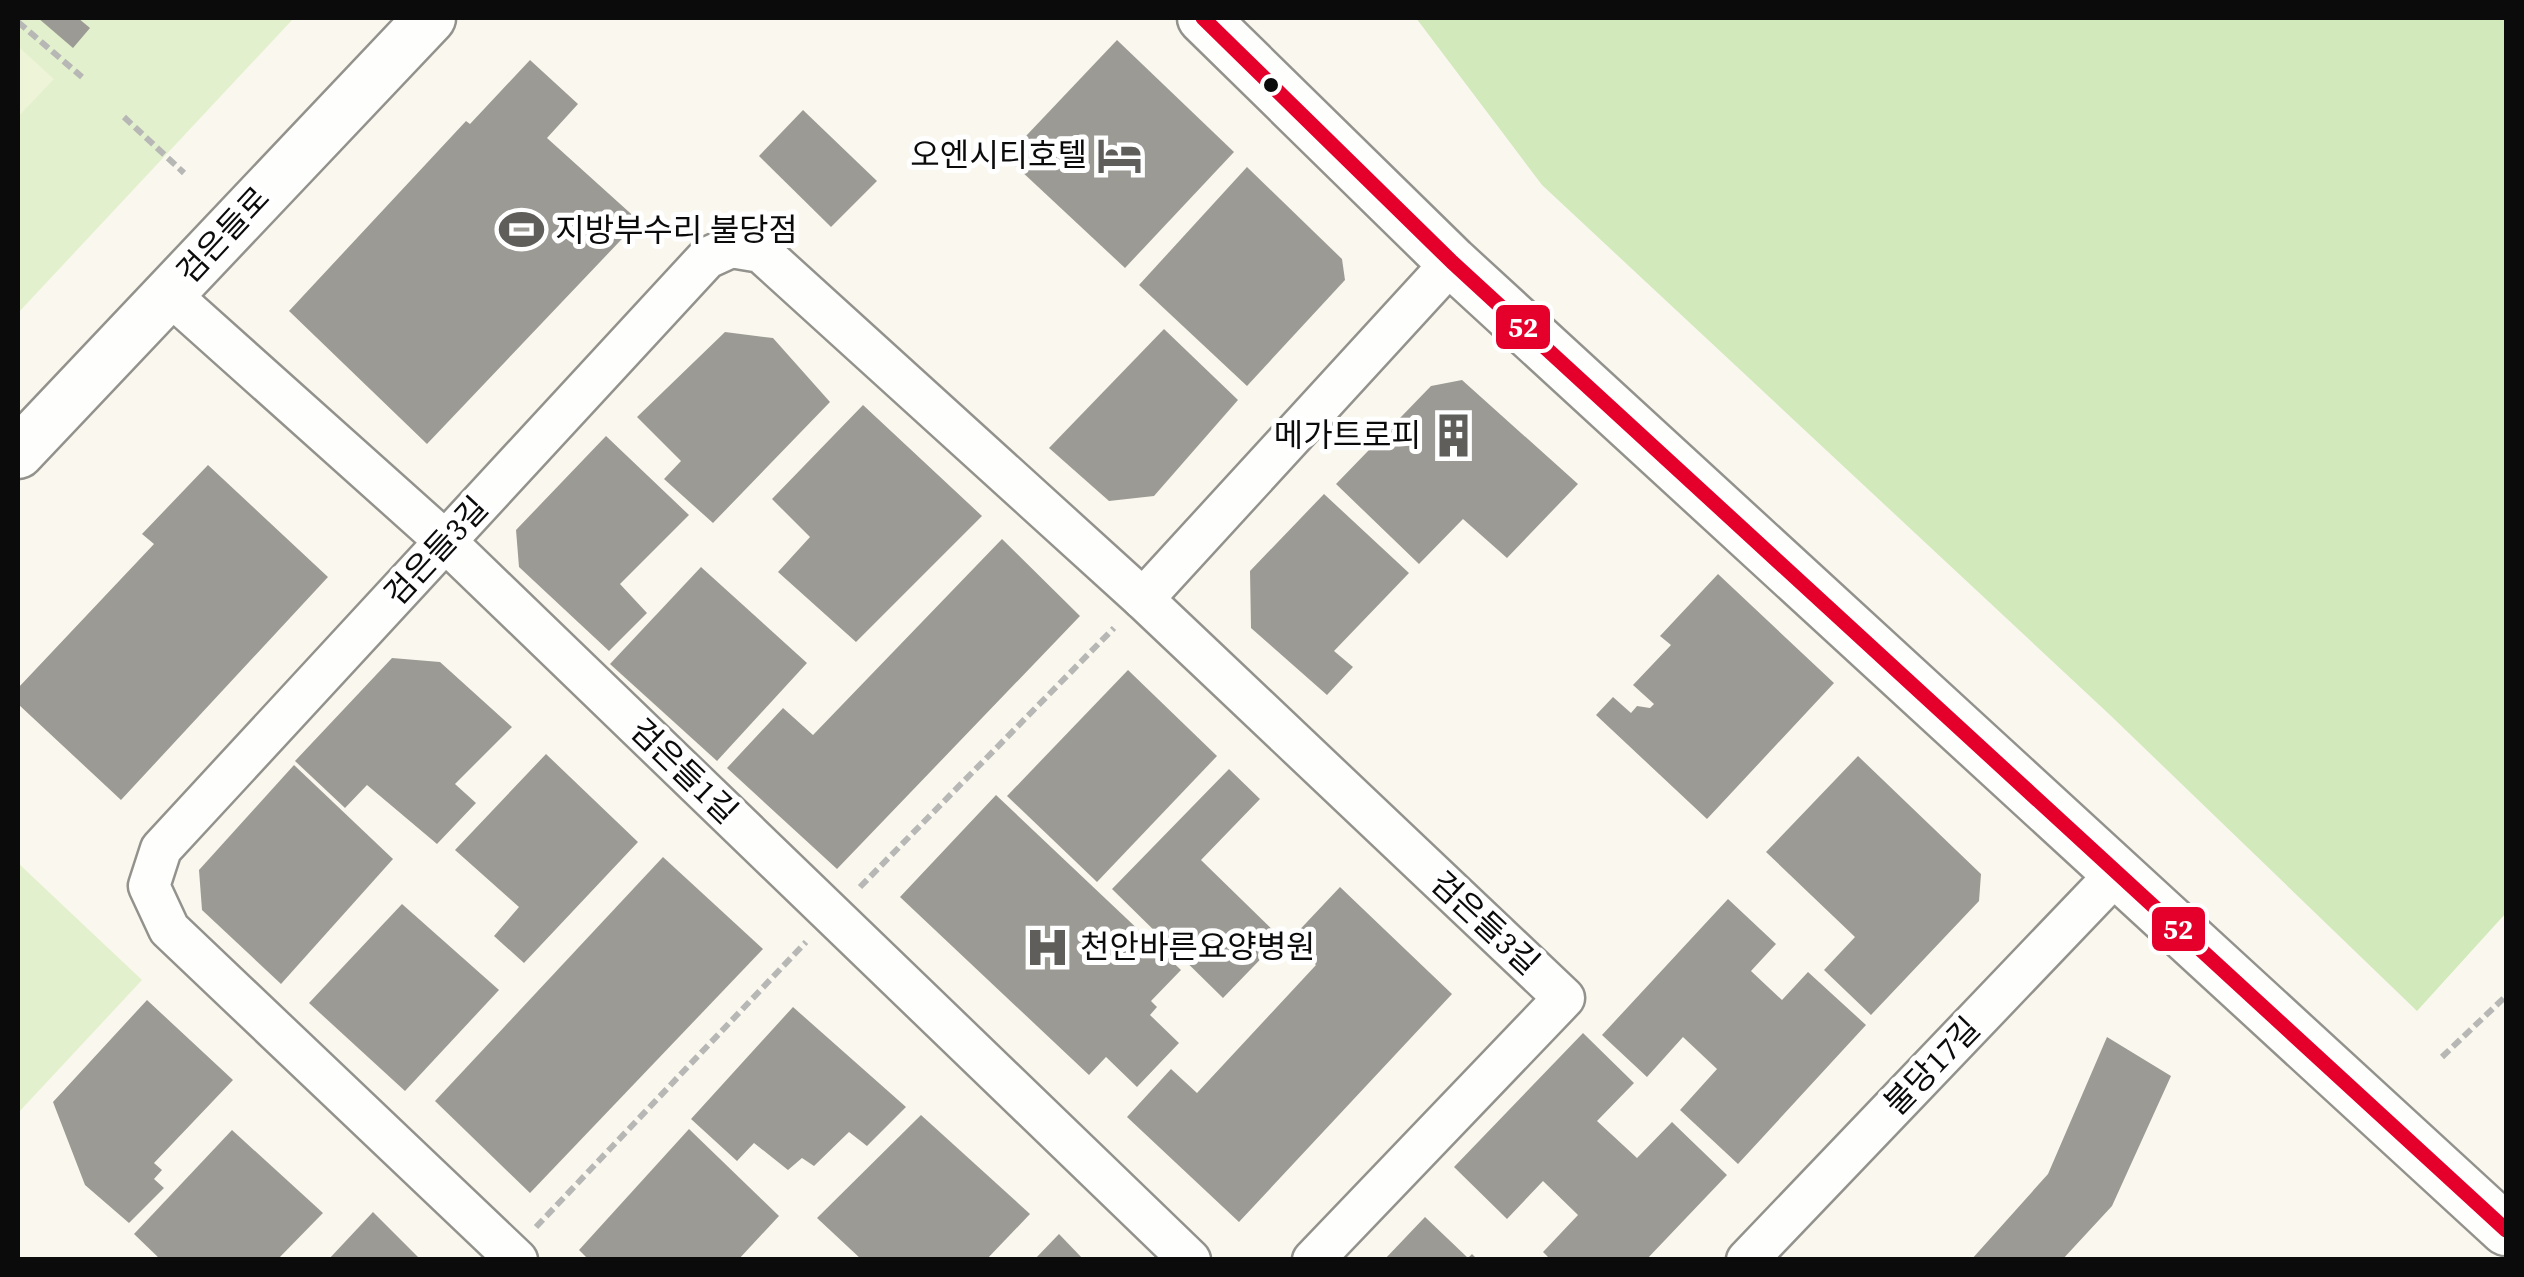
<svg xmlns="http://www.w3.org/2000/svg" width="2524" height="1277" font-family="'Source Serif 4','Noto Sans KR',serif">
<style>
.green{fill:#e2f0cd}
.forest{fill:#d2e9bb}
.pitch{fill:#edf4d7}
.building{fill:#9c9a94}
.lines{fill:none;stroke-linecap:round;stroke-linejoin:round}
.minor-casing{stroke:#93928d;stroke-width:45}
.tertiary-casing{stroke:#93928d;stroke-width:55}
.path{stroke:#b7b7b5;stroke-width:6;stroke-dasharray:10 5;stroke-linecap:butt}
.minor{stroke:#fefefc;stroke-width:40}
.tertiary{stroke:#fefefc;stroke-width:50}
.bus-1-casing{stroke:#fff;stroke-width:22}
.bus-1{stroke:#e4002b;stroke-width:15}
.bus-dot{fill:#0b0b0b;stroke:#fff;stroke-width:4}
.labels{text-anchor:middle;stroke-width:10;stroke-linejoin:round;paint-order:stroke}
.poi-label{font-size:32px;fill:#0b0b0b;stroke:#fff;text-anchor:end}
.street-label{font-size:32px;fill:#0b0b0b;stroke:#fff}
.line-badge{stroke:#fff;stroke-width:4}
.badge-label{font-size:28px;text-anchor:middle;font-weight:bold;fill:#fff}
</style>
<rect width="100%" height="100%" fill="#faf8ee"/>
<!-- green -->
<g class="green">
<polygon points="18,18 294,18 18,313"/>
<polygon points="18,863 142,980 18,1113"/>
</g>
<!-- forest -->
<polygon class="forest" points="1416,18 2506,18 2506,913 2417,1011 2110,715 1542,185"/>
<!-- pitch -->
<polygon class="pitch" points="18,46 54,79 18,117"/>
<!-- building -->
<g class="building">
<polygon points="38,18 78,18 90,28 73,48"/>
<polygon points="1117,40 1234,152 1125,268 1006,157"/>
<polygon points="530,60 578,104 547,138 639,221 427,444 289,311 466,121 470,124"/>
<polygon points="803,110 877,181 831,227 759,156"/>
<polygon points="1247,167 1342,259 1345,280 1247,386 1139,285"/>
<polygon points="1164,329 1238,400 1154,496 1109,501 1049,448"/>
<polygon points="725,332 773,338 830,402 713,523 664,479 681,461 637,417"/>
<polygon points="1462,380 1578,484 1507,558 1463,519 1419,564 1336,484 1431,386"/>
<polygon points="863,405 982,516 856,642 778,572 810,537 772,499"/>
<polygon points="606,436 689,515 620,584 647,613 609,651 519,567 516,530"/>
<polygon points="208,465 328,577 121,800 18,704 18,688 154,544 142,534"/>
<polygon points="1324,494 1409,573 1334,651 1353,667 1327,695 1251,628 1250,571"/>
<polygon points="1002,539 1080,616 837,869 727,768 783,708 813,735"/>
<polygon points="701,567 807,663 717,761 610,664"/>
<polygon points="1718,574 1834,683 1707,819 1596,715 1613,697 1631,713 1637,706 1650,708 1654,704 1633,685 1671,645 1660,636"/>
<polygon points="392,658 440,662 512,727 455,784 476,803 437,844 367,785 345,808 295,761"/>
<polygon points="1128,670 1217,756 1097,882 1007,796"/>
<polygon points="546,754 638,842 524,963 494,936 519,907 455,850"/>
<polygon points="1858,756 1981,874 1979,901 1871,1015 1824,970 1855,937 1766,852"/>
<polygon points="294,765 393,859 281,984 202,910 199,870"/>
<polygon points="1229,769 1260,799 1201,860 1281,938 1223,998 1112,889"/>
<polygon points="996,795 1181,970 1151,1001 1157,1007 1150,1015 1179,1043 1137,1087 1106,1057 1089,1075 900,897"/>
<polygon points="663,857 763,949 530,1193 435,1101"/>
<polygon points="1340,887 1452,994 1239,1222 1127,1117 1171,1069 1197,1093 1316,965 1290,940"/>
<polygon points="1728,899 1776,944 1751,971 1782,1000 1808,972 1866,1025 1738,1164 1680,1110 1717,1069 1683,1037 1647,1077 1602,1035"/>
<polygon points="402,904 499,990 405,1091 309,1003"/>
<polygon points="147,1000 233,1080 154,1163 162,1170 154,1179 164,1188 129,1223 85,1185 53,1102"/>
<polygon points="793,1007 906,1107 867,1146 849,1132 814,1166 802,1158 788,1170 754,1143 737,1161 691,1119"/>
<polygon points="1583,1033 1634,1083 1597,1121 1637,1158 1672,1122 1727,1175 1646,1260 1551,1260 1543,1252 1578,1215 1543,1181 1507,1219 1454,1167"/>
<polygon points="2107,1037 2171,1076 2112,1206 2062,1260 1971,1260 2048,1174"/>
<polygon points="921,1115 1030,1214 986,1260 862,1260 817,1218"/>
<polygon points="689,1129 779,1216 738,1260 589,1260 579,1250"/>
<polygon points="232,1130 323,1213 277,1260 161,1260 134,1234"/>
<polygon points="373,1212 421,1260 328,1260"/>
<polygon points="1425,1217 1468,1258 1472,1254 1478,1260 1384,1260"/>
<polygon points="1059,1234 1084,1260 1034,1260"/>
</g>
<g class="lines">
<defs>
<g id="minor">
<polyline points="168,293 445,541 1190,1260"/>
<polyline points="1143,599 1452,262"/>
<polyline points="517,1260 169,929 149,886 161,849 707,258 731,247 761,252 1143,599 1564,998 1313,1260"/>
<polyline points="1747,1260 2117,873"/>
</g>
<g id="tertiary">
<polyline points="1203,18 1452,262 2506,1230"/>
<polyline points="18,453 430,18"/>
</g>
</defs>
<!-- minor casing -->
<use href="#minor" class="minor-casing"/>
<!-- tertiary casing -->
<use href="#tertiary" class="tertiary-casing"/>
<!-- path -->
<g class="path">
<polyline points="18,22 82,77"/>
<polyline points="124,117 184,173"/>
<polyline points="860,887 1114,628"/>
<polyline points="2442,1057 2506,996"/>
<polyline points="536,1227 806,942"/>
</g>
<!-- minor -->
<use href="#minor" class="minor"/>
<!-- tertiary -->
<use href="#tertiary" class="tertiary"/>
<defs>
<polyline id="bus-1" points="1203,18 1452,262 2506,1230"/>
</defs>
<!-- bus-1 casing -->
<use href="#bus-1" class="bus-1-casing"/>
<!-- bus-1 -->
<use href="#bus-1" class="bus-1"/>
</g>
<!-- icons -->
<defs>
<symbol id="hotel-bare" viewBox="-9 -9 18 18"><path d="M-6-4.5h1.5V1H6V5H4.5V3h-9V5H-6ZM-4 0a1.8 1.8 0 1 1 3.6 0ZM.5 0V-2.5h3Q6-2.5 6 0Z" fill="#5f5e5a" stroke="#fff" stroke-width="2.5" paint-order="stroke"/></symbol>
<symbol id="stadium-bare" viewBox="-9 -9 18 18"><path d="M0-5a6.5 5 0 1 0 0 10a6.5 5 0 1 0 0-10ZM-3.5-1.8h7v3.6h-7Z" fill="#5f5e5a" stroke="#fff" stroke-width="2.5" paint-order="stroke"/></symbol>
<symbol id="building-bare" viewBox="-9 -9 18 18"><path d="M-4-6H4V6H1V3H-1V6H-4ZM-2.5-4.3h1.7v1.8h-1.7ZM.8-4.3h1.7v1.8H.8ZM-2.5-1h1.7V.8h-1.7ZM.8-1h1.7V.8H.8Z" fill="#5f5e5a" stroke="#fff" stroke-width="2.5" paint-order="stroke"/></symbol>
<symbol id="hospital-bare" viewBox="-9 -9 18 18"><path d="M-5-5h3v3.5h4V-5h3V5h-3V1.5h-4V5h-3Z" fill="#5f5e5a" stroke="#fff" stroke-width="2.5" paint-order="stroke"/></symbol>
</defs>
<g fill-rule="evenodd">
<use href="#hotel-bare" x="1088" y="124" width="63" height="63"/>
<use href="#stadium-bare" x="490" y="198" width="63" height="63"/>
<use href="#building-bare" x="1422" y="404" width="63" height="63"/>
<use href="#hospital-bare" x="1016" y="916" width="63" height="63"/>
</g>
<!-- markers -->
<circle class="bus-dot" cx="1271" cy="85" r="9"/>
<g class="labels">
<!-- poi labels -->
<g class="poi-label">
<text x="1087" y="166">오엔시티호텔</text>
<text x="555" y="241" text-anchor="start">지방부수리 불당점</text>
<text x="1421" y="446">메가트로피</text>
<text x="1080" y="958" text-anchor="start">천안바른요양병원</text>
</g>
<!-- street labels -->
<g class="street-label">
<text transform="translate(223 235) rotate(-47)" y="11">검은들로</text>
<text transform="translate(436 551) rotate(-47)" y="11">검은들3길</text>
<text transform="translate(684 771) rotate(44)" y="11">검은들1길</text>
<text transform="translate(1485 923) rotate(43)" y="11">검은들3길</text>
<text transform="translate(1932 1066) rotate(-46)" y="11">불당17길</text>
</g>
</g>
<g class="line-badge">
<rect x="1494" y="303" width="58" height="48" rx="10" fill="#e4002b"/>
<rect x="2150" y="905" width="57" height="48" rx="10" fill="#e4002b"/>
</g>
<g class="badge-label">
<text x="1523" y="337">52</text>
<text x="2178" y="939">52</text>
</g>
<!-- border -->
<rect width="2524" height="1277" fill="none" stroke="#0b0b0b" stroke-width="40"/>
</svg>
